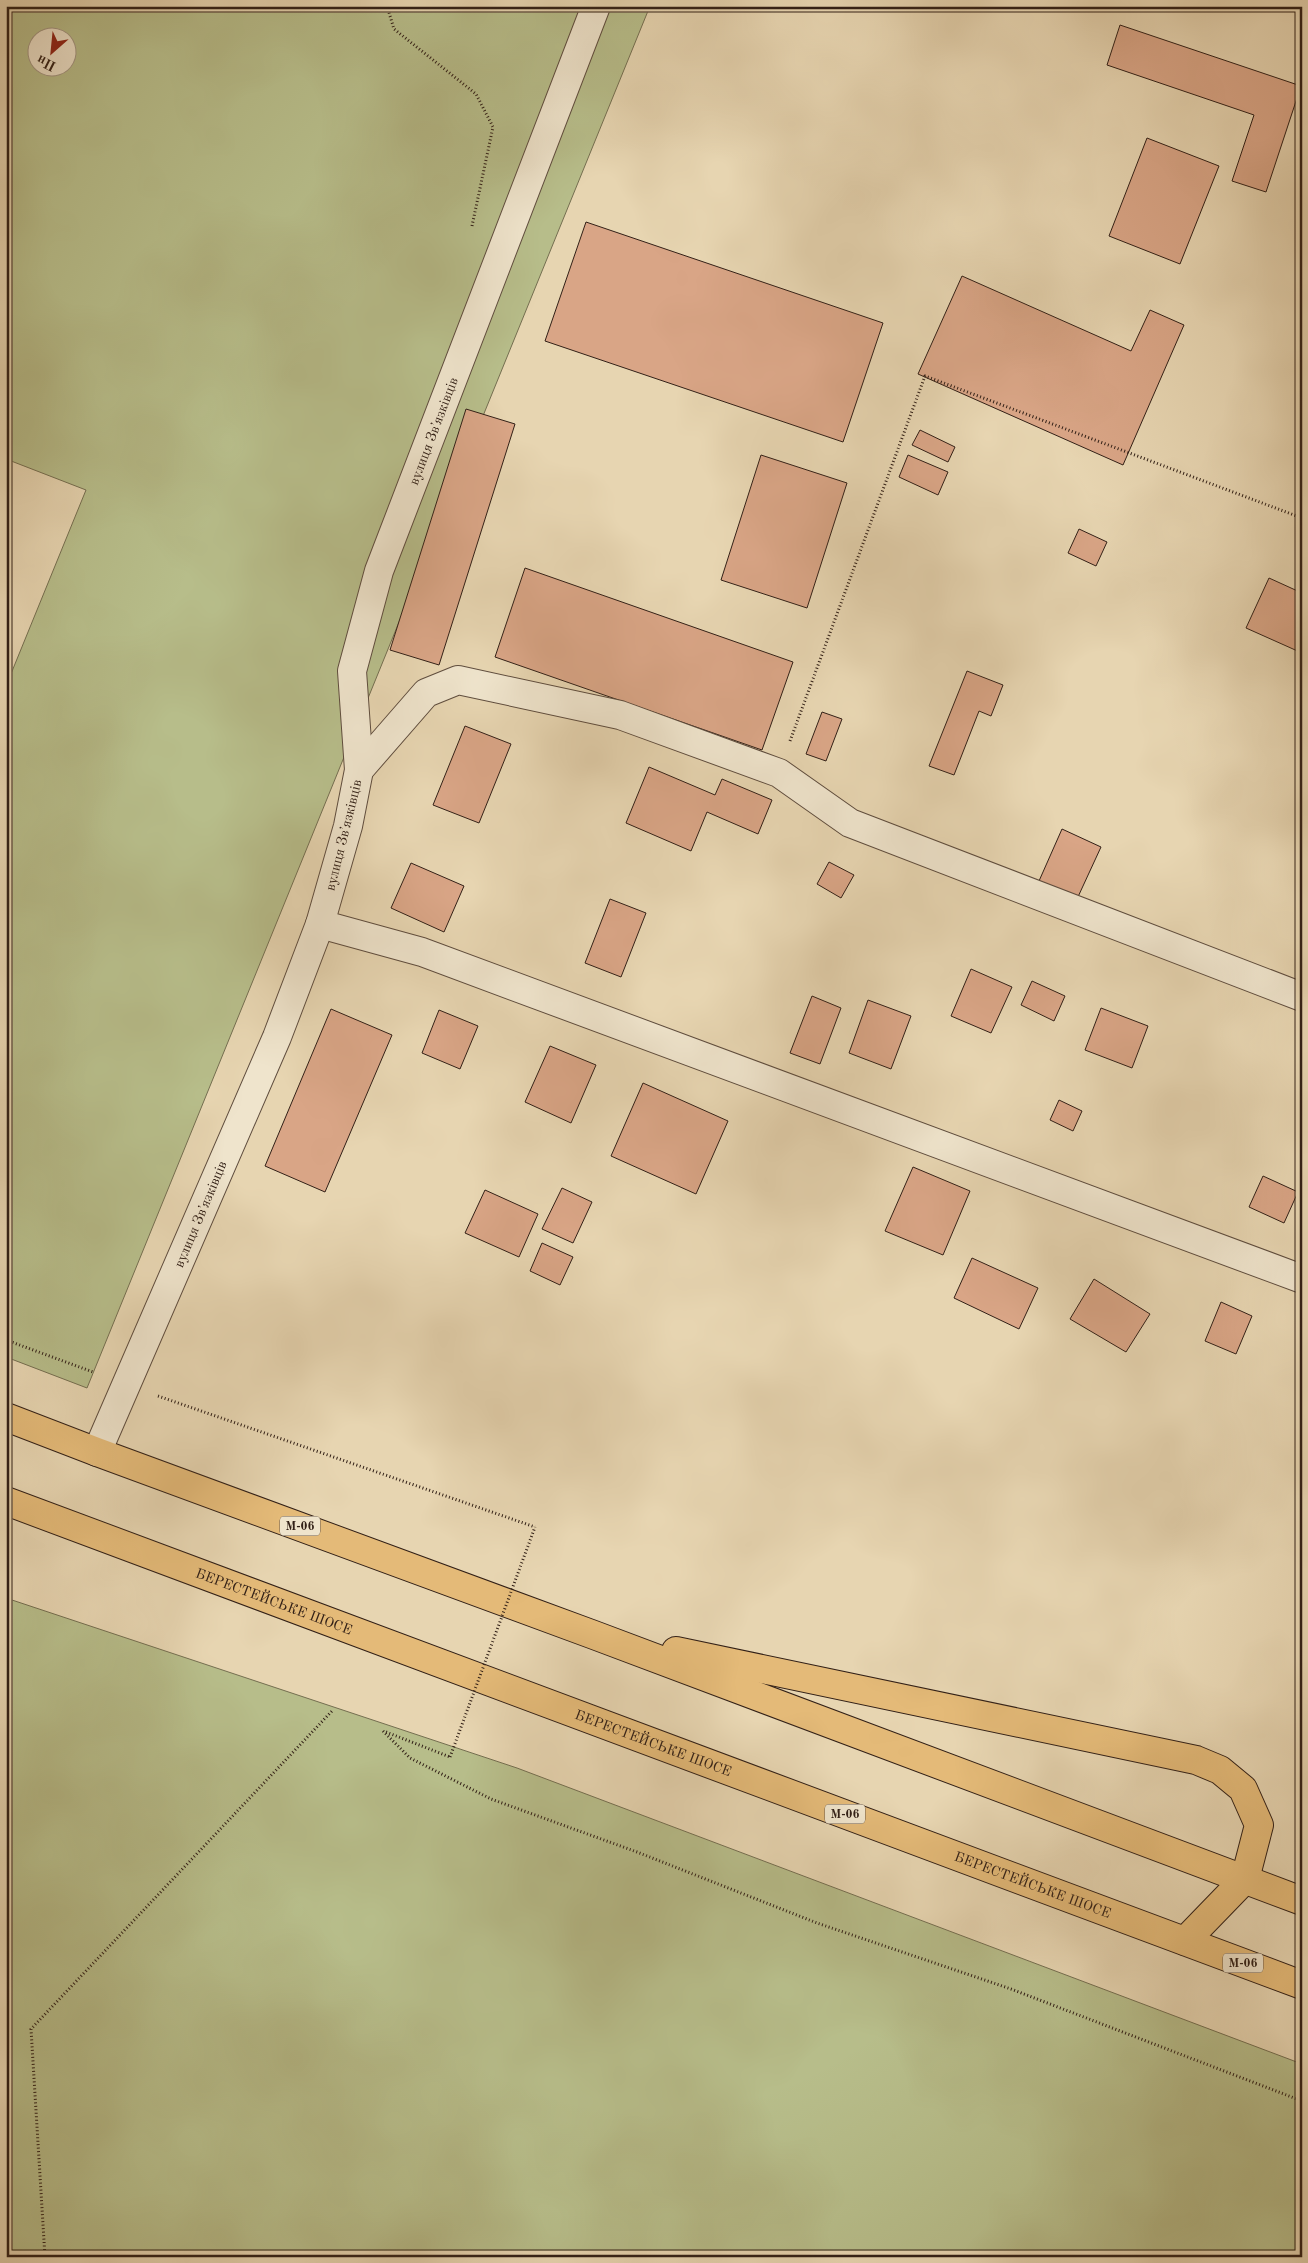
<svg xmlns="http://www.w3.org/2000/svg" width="1308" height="2263" font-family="'Old Standard TT',serif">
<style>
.green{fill:#b7bd8a;stroke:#746e50;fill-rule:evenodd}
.building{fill:#d9a586;stroke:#322017}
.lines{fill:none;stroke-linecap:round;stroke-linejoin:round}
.minor-casing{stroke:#5f4d3e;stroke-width:30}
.highway-casing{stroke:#322017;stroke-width:30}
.path{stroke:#322017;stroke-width:3;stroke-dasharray:1 2.5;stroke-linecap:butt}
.minor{stroke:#efe4cc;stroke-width:28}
.highway{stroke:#e4ba78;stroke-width:28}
.path-bridge{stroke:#322017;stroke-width:3;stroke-dasharray:1 2.5;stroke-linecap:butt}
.labels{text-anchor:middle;stroke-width:4;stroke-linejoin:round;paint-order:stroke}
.shield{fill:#efe4cc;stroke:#6b5b4d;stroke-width:1}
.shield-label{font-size:12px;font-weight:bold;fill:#322017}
.street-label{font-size:14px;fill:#322017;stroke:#efe4cc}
</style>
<rect width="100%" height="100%" fill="#e7d5b1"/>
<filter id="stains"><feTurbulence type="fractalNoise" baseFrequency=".004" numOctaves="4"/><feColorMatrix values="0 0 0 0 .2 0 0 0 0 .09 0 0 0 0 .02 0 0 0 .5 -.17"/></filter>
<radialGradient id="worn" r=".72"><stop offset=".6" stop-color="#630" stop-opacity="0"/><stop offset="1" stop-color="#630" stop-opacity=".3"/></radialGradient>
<!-- green -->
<g class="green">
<path d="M 6,6 L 650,6 L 87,1388 L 6,1357 L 6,686 L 86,490 L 6,459 ZM 38,38 L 68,38 L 68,68 L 38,68 Z"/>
<polygon points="6,1598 517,1768 1302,2064 1302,2257 6,2257"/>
</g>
<!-- building -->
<g class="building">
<polygon points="1120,25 1301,86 1266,192 1232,181 1254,115 1107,65"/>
<polygon points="1147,138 1219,166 1180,264 1109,236"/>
<polygon points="586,222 883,323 843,442 545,341"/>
<polygon points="962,276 1131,351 1150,310 1184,325 1123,465 918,374"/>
<polygon points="466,409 515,424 439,665 390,650"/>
<polygon points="920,430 955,447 948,462 912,445"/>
<polygon points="761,455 847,483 807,608 721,580"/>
<polygon points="908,455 948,472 938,495 899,477"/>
<polygon points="1079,529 1107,542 1096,566 1068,553"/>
<polygon points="525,568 793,662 762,750 495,657"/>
<polygon points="1269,578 1302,593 1302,653 1246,628"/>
<polygon points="967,671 1003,685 991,716 979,711 954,775 929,766"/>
<polygon points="822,712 842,719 826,761 806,754"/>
<polygon points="465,726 511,744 479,823 433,805"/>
<polygon points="649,767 715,795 722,779 772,800 758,834 707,812 691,851 626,823"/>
<polygon points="1062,829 1101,847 1077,899 1039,881"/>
<polygon points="829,862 854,875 841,898 817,884"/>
<polygon points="411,863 464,886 444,932 391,908"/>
<polygon points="610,899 646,913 621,977 585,963"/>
<polygon points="971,969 1012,987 991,1033 951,1016"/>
<polygon points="1032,981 1065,996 1054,1021 1021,1005"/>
<polygon points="812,996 841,1008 820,1064 790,1053"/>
<polygon points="868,1000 911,1016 891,1069 849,1053"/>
<polygon points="1101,1008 1148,1026 1132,1068 1085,1050"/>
<polygon points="331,1009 392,1035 325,1192 265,1166"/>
<polygon points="439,1010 478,1026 460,1069 422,1053"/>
<polygon points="550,1046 596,1065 571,1123 525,1102"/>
<polygon points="643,1083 728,1121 696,1194 611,1156"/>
<polygon points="1059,1100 1082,1111 1073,1131 1050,1120"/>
<polygon points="913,1167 970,1191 943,1255 885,1231"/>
<polygon points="1263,1176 1298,1192 1284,1223 1249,1207"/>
<polygon points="562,1188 592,1202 573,1243 542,1229"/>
<polygon points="485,1190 538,1214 519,1257 465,1233"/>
<polygon points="542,1243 573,1257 560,1285 530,1271"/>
<polygon points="972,1258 1038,1288 1019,1329 954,1298"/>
<polygon points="1094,1279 1150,1314 1126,1352 1070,1319"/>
<polygon points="1221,1302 1252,1316 1236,1354 1205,1341"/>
</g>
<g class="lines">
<defs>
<g id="minor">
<polyline points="359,770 426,693 458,680 620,715 779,773 850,823 1302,997"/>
<polyline points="320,924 422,952 1302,1279"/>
<polyline points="97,1452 277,1037 320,924 348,826 359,770 352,671 379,571 596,6"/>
</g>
<g id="highway">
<polyline points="6,1417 97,1452 594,1635 1302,1901"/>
<path id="s1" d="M 6,1501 L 1302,1985"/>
<polyline points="676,1651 1196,1760 1220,1770 1243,1789 1259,1825 1245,1879 1185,1941"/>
</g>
</defs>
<!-- minor casing -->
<use href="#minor" class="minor-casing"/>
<!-- highway casing -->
<use href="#highway" class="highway-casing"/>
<!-- path -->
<g class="path">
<polyline points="387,6 394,29 476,94 493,127 472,226"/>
<polyline points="790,741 925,376 1302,518"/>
<polyline points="6,1340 93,1372"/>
<polyline points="158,1396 535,1527"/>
<polyline points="383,1731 410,1758 491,1799 637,1852 817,1923 1011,1989 1302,2101"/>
<polyline points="386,1732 450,1757"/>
<polyline points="45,2257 31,2029 332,1711"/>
</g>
<!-- minor -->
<use href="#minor" class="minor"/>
<!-- highway -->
<use href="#highway" class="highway"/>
<!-- path-bridge -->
<polyline class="path-bridge" points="450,1757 535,1527"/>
</g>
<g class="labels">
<!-- shield labels -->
<g class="shield">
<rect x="280" y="1516.5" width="40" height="19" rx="4"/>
<rect x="825" y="1804.5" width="40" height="19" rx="4"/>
<rect x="1223" y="1953.5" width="40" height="19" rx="4"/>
</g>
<g class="shield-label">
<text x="300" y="1530">М-06</text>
<text x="845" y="1818">М-06</text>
<text x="1243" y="1967">М-06</text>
</g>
<!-- street labels -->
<g class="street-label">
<text transform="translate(433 431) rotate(-69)" y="5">вулиця Звʼязківців</text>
<text transform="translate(343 835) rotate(-76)" y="5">вулиця Звʼязківців</text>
<text transform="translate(200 1214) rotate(-67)" y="5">вулиця Звʼязківців</text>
<text dy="5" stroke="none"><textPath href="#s1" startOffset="286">БЕРЕСТЕЙСЬКЕ ШОСЕ</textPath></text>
<text dy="5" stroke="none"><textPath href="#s1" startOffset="691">БЕРЕСТЕЙСЬКЕ ШОСЕ</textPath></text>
<text dy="5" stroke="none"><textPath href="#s1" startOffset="1096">БЕРЕСТЕЙСЬКЕ ШОСЕ</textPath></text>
</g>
</g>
<!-- margin -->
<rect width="1308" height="2263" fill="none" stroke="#e7d5b1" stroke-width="25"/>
<rect x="8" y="8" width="1293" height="2248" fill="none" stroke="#322017" stroke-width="2.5"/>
<rect x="12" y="12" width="1283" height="2238" fill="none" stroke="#322017"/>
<!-- north arrow -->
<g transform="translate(52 52) rotate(207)"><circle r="24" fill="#efe4cc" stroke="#a39684"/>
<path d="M0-4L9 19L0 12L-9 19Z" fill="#8f2418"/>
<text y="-8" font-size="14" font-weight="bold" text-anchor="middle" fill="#322017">Пн</text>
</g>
<rect width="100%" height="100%" filter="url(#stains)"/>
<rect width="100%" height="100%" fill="url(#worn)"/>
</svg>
